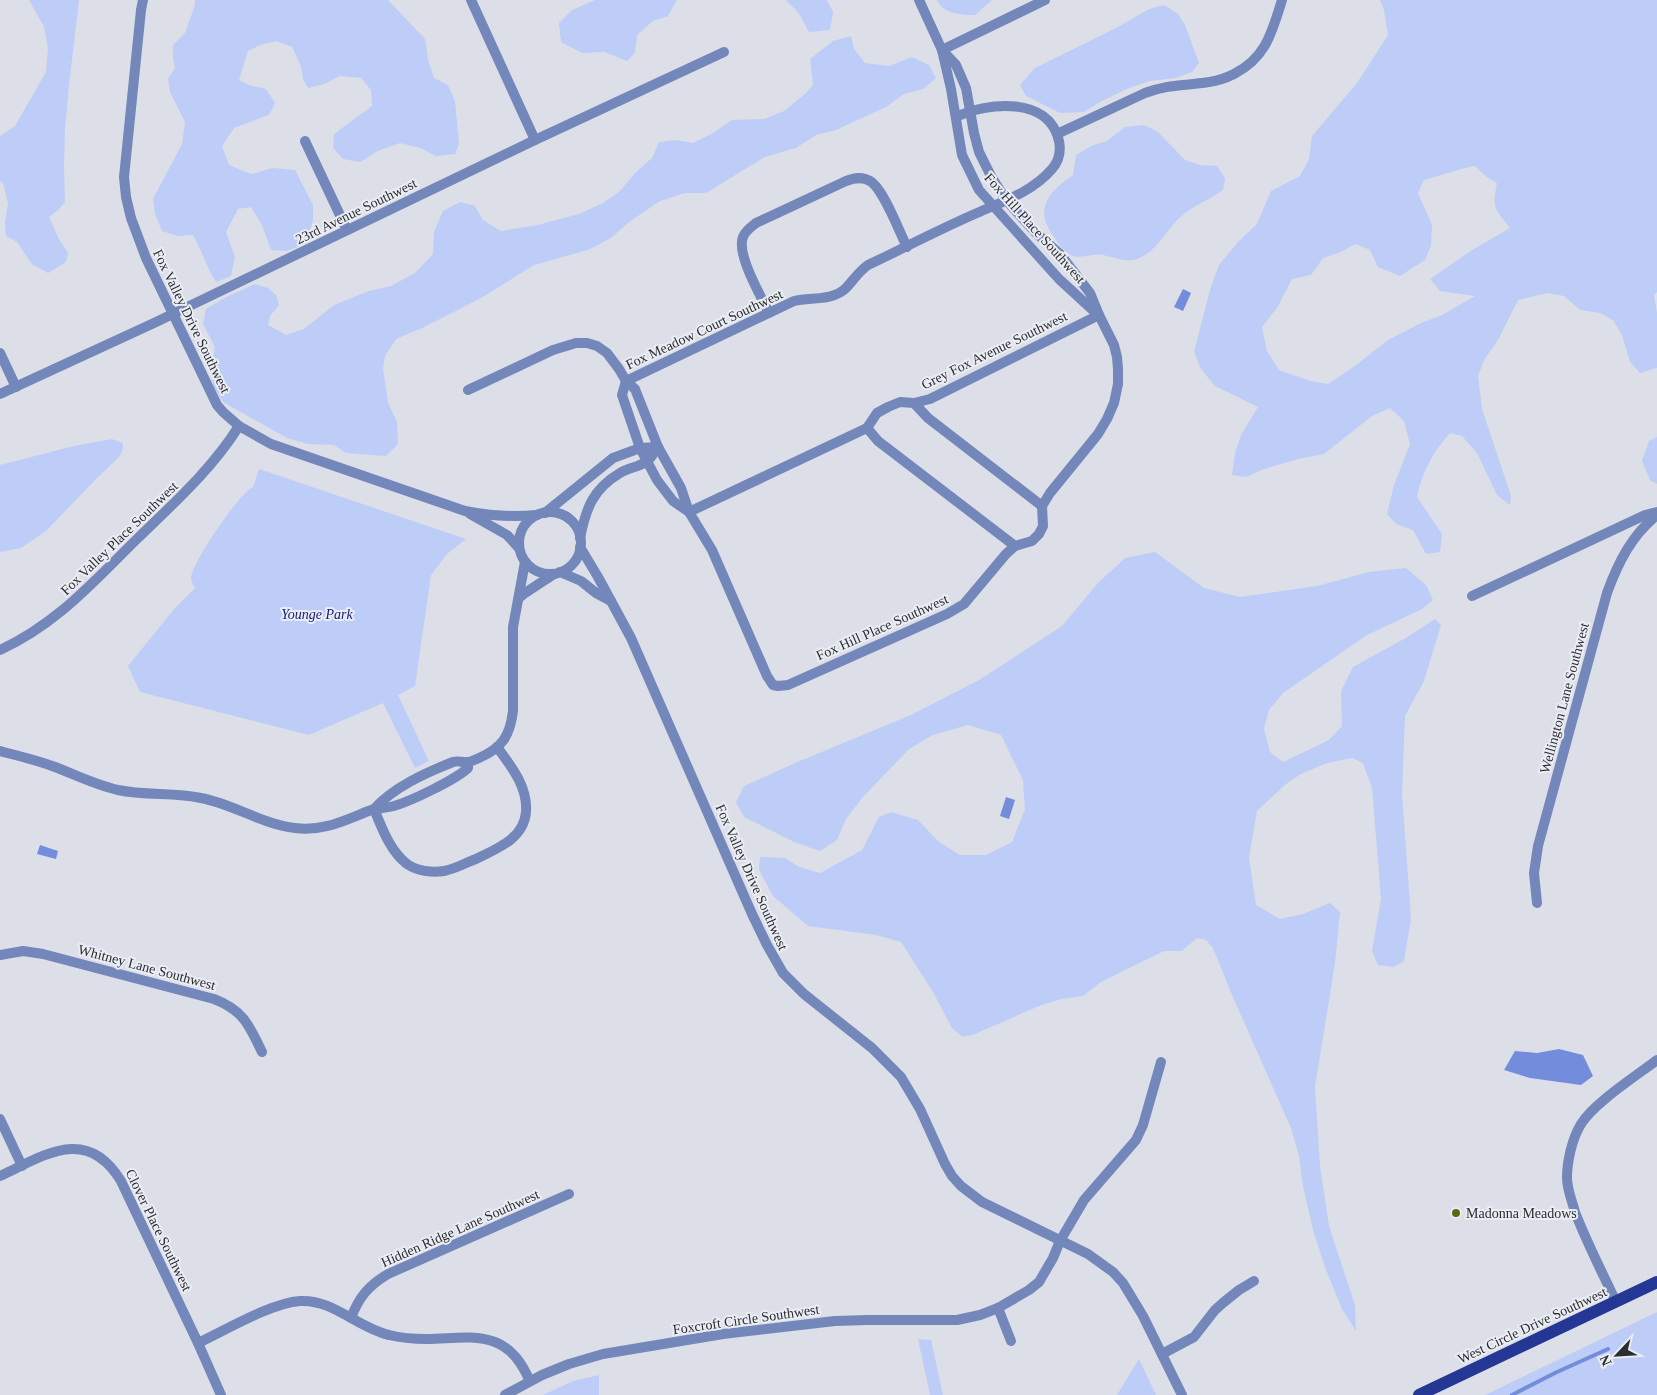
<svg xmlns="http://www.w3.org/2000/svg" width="1657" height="1395" font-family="Georgia,serif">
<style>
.green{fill:#bdcdf7;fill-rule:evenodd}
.water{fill:#738ddc}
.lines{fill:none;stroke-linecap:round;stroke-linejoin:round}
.stream{stroke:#738ddc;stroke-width:4}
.minor{stroke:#7487bb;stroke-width:10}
.tertiary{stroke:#7487bb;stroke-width:10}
.primary{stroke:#243794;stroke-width:12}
.poi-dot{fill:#5a6810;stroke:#eaedf4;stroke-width:2}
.labels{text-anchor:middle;stroke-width:4;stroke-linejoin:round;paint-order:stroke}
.street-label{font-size:14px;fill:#2c2d30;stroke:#eaedf4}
.park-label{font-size:14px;font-style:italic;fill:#14207a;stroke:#eaedf4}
.poi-label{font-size:14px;fill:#2c2d30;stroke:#eaedf4;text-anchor:start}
</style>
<rect width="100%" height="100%" fill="#dcdfe7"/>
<!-- green -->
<g class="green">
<polygon points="29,0 79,0 69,85 65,129 64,165 65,202 58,210 49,217 59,239 68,253 66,262 48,273 32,264 17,242 6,236 5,223 8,203 3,183 0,181 0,136 15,126 46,72 48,49 44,27"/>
<path d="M 195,0 L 388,0 L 425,39 L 428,59 L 434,78 L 448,85 L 455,101 L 459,144 L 455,154 L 436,156 L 420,148 L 400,143 L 378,151 L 360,162 L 343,159 L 333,148 L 334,134 L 372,106 L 371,90 L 361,78 L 340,76 L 324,84 L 308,88 L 303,79 L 301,66 L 292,47 L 276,41 L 260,45 L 248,51 L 239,80 L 249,85 L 266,89 L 275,103 L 269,115 L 234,128 L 222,146 L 229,165 L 251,174 L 273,168 L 295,170 L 313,205 L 313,220 L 306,243 L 287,251 L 271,250 L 262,225 L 251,207 L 238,209 L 226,232 L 235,257 L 231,276 L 216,282 C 206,266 202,251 193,235 L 177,236 L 162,231 L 155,214 L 153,199 L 182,144 L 185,122 L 170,92 L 168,79 L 175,68 L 173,57 L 173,45 L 185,33 L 195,5 Z"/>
<polygon points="595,0 677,0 668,16 653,21 637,35 635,53 627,61 604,52 582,53 561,42 559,23 572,10"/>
<polygon points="786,0 827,0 833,12 830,30 809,32 798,12"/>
<path d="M 937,0 L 992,0 L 975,15 C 961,15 943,14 937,0 Z"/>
<path d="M 1380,0 L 1657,0 L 1657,292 L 1654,295 L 1657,313 L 1657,368 L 1640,373 L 1630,362 L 1622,335 L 1613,320 L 1600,313 L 1580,310 L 1564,296 L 1548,293 L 1518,300 L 1498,340 L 1484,360 L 1478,376 L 1482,409 L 1511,496 L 1510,505 L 1497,495 L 1477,453 L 1462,436 L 1450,433 C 1434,450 1421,474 1417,497 L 1442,534 L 1440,552 L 1426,554 L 1413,530 L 1396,524 L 1387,514 L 1394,485 L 1410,444 L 1404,421 L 1390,408 L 1372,416 L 1324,454 L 1298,459 L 1264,469 L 1246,477 L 1232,475 L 1235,453 L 1241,435 L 1258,407 L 1215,386 L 1201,369 L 1194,352 L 1210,290 L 1219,265 L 1239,241 L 1257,224 L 1271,191 L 1300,176 L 1309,159 L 1312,136 L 1357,83 L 1388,35 L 1384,10 ZM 1475,166 L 1488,178 L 1497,183 C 1492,208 1494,208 1510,228 L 1472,250 L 1430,279 L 1440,291 L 1475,296 L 1442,315 L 1421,323 L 1388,340 L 1355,366 L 1328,384 L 1310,381 L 1279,370 L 1267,351 L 1262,327 L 1277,308 L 1292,279 L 1311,275 L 1323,258 L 1341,252 L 1355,244 L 1370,250 L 1378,267 L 1400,276 L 1425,260 L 1431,246 L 1432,225 L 1418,193 L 1424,180 C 1441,176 1457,169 1475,166 Z"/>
<polygon points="1164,5 1178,14 1185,25 1199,63 1192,72 1176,78 1150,81 1129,88 1098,103 1084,112 1060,113 1026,96 1020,85 1035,68 1116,28 1149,9"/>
<polygon points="851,36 854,49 865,63 889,66 912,57 929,65 936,78 923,89 904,94 886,107 836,130 816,135 796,148 765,157 706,193 685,193 660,201 629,222 611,238 588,250 534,265 483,297 422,328 396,339 385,356 383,368 388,403 397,422 398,444 386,456 346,453 334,445 308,444 287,438 223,402 213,386 211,371 215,347 203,324 206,309 224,298 255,284 268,288 276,295 279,305 270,316 268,325 286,335 304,329 334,305 369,291 391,286 415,273 433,254 434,232 443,211 460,202 475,206 483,220 501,231 538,225 579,214 603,203 620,191 635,173 652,158 659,142 676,140 693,143 713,133 732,120 764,119 784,111 806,93 813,85 810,59 833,41"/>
<path d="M 1144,125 L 1158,132 L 1185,160 L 1200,165 L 1217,166 L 1225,178 L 1223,190 C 1211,199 1196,204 1184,214 C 1167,227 1158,252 1137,259 C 1126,263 1114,257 1103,255 C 1095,253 1080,259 1073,256 C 1064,252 1059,245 1054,237 C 1033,209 1049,192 1073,175 L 1076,155 L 1093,145 L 1107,141 L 1125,127 Z"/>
<polygon points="1657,437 1657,484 1650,480 1642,461 1649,441"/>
<polygon points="112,439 123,443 123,448 120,456 97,478 46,531 21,548 0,552 0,465 74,446"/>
<path d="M 259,469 L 466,539 L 447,554 L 431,575 L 415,686 L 398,695 L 429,761 L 415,768 L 383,703 L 309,735 L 140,692 L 128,666 L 175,608 L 196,587 L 193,586 C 193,583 191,580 191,578 C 191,564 240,492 253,487 Z"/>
<polygon points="1155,552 1204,588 1240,597 1317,586 1369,572 1406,568 1426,585 1433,600 1422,609 1367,635 1283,693 1269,710 1264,729 1270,752 1283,762 1329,740 1342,726 1341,691 1353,667 1404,639 1435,619 1441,625 1424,681 1405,716 1402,794 1411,919 1404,961 1393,967 1378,965 1372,951 1381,899 1372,788 1363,763 1352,758 1327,763 1301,774 1286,784 1257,811 1249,858 1256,905 1280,919 1303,914 1330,903 1340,912 1335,963 1315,1087 1320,1166 1329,1226 1355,1305 1356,1331 1342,1309 1326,1270 1313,1230 1303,1186 1299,1156 1291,1128 1232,995 1213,948 1206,940 1197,938 1182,951 1164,951 1101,982 1083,996 1061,999 1039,1006 975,1034 963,1037 952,1028 933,992 901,942 876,935 808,926 773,896 759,870 760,857 785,858 799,867 820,873 862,850 879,817 891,812 918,820 939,842 960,855 986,855 1012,842 1025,809 1023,780 1001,735 968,725 933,735 909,749 862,798 846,819 837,840 820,851 794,842 744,817 736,802 744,786 795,763 911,715 979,680 1062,626 1099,582 1125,558"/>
<polygon points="1657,1312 1657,1395 1485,1395"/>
<polygon points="918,1339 931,1340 943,1395 930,1395"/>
<polygon points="1139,1359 1156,1395 1117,1395"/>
<polygon points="599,1375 599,1395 543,1395 573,1381"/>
</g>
<!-- water -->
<g class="water">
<polygon points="1183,289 1191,293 1183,311 1174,307"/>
<polygon points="1006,797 1015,800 1009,819 1000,816"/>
<polygon points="40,845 58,851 56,859 37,854"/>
<polygon points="1559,1049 1583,1055 1593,1076 1581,1085 1530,1078 1504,1070 1515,1051 1537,1053"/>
</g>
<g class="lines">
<!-- stream -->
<polyline class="stream" points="1512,1395 1557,1372 1608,1349"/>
<!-- minor -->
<g class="minor">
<polyline points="471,0 535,140"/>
<polyline points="919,0 942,50 951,89 962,155 979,190 1059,279 1096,313"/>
<polyline points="942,50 1045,0"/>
<path d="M 1057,134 L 1145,93 C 1168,84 1185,86 1209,82 C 1217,81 1226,78 1234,74 C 1266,58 1272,32 1282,0"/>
<polyline points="305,141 347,230"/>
<path d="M 769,313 C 761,296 736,254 743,237 C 745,231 751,227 756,223 L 846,181 C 854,178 862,176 870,181 C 883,188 899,231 907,247"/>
<polyline points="0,353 16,387"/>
<path d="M 626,381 L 794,301 C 811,297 831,301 845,289 C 853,281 858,272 868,265 C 904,248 940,229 977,213 C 1004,201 1032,192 1052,169 C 1059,161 1061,151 1059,141 C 1049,96 987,102 956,117"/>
<polyline points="626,381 622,395 640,448 657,480 673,501 689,512"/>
<polyline points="468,390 553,350 576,343 587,343 597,346 607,353 619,369 626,381 635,389 658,447 681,488 689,512 712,550 767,676 773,685 778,686 788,685 947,614 964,604 1006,554 1015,546 1032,541 1039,534 1043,526 1042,506 1050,493 1098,434 1107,419 1114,403 1118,384 1118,369 1117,357 1114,345 1099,315 1090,293 1060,254 1035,232 1007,201 992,178 979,152 974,133 966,88 956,65 942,50"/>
<polyline points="0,394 154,323 535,140 724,52"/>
<polyline points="914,403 928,418 1042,506"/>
<polyline points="867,428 878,441 1015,546"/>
<polyline points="689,512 867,428 877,413 888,407 900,402 914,403 930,399 1099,315"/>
<polyline points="545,513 613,458 640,448 658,447"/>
<path d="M 580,538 C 586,508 593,489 620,473 C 628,468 638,467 646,462 C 651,459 654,452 658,447"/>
<polyline points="1472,596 1645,515 1657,512"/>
<path d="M 0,650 C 57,624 94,581 138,538 C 174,503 212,469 239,426"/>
<path d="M 374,809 C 382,828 390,851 407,864 C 417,871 432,873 444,871 C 455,869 465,863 476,859 C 496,849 524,839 526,812 C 528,787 511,766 497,747"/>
<path d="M 1537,903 L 1534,873 L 1538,846 L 1607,593 C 1618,563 1631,536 1657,515"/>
<path d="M 0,955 L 23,951 L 43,954 L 214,999 C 243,1010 249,1025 262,1052"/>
<polyline points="0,1119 22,1166"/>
<path d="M 0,1176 C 45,1155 87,1125 121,1181 L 198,1343 L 221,1395"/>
<path d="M 1616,1302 C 1602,1272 1587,1243 1575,1212 C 1572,1201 1567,1189 1567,1178 C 1567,1161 1572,1139 1581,1124 C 1594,1103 1636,1076 1657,1060"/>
<polyline points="998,1308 1011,1341"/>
<path d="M 351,1318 C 359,1297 368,1286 388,1274 L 569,1194"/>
<path d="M 198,1343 C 226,1330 271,1303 300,1301 C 333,1299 358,1328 389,1335 C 401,1338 414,1339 427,1339 C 450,1339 473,1334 495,1342 C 513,1349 522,1364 530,1381"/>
<polyline points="1162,1354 1194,1337 1215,1310 1224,1302 1239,1290 1254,1281"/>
<polyline points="505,1395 542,1375 569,1364 603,1354 723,1334 835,1321 867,1320 957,1320 980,1315 998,1308 1029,1290 1039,1282 1053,1258 1060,1241 1084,1200 1136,1140 1143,1125 1161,1062"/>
</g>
<!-- tertiary -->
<g class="tertiary">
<path d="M 143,0 L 141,10 L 124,177 L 126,197 L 131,218 L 146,258 L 217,405 L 223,412 L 239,426 L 271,444 L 465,511 C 489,516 512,517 537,515"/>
<circle cx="550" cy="543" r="31"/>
<polyline points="470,514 507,535 519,548"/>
<polyline points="580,547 598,577 631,638 752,914 767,945 783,973 804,994 872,1048 901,1077 920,1109 945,1164 952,1176 961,1186 982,1202 1088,1254 1113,1272 1123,1283 1143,1316 1182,1395"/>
<polyline points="560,572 581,581 596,593 611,601"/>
<polyline points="519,598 525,593 554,574"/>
<path d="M 0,751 C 18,756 37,760 55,767 C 76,775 96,785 118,790 C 146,796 174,792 201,798 C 233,804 262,824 295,828 C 323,832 345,820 371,810 C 378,808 386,808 394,806 C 411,801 455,780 468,768 L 468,762"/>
<path d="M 374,809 C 394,787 425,773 453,762 C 459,760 462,763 468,762 C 471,762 476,759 479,758 C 502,748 510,736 513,711 L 513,627 L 525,562"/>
</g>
<!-- primary -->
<polyline class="primary" points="1419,1395 1657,1282"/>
</g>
<!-- markers -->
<circle class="poi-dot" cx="1456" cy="1213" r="5"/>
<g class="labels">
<!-- street labels -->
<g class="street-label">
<text transform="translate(356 211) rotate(-26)" y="5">23rd Avenue Southwest</text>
<text transform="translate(1035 228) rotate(48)" y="5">Fox Hill Place Southwest</text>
<text transform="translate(192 321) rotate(64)" y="5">Fox Valley Drive Southwest</text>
<text transform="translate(704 329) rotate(-25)" y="5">Fox Meadow Court Southwest</text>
<text transform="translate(994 350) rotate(-26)" y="5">Grey Fox Avenue Southwest</text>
<text transform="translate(119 538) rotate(-44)" y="5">Fox Valley Place Southwest</text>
<text transform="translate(882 627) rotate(-24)" y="5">Fox Hill Place Southwest</text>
<text transform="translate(1564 698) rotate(-75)" y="5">Wellington Lane Southwest</text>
<text transform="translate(752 877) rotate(66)" y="5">Fox Valley Drive Southwest</text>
<text transform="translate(147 967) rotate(15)" y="5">Whitney Lane Southwest</text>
<text transform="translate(460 1228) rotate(-24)" y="5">Hidden Ridge Lane Southwest</text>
<text transform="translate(159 1230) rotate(64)" y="5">Clover Place Southwest</text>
<text transform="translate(746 1319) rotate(-8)" y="5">Foxcroft Circle Southwest</text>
<text transform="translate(1532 1325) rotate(-25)" y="5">West Circle Drive Southwest</text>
</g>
<!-- park labels -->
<g class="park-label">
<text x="317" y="619">Younge Park</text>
</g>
<!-- poi labels -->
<g class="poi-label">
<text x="1466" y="1218">Madonna Meadows</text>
</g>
</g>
<!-- north arrow -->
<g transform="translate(1617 1355) rotate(245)" stroke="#eaedf4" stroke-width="4" paint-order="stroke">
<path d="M0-4L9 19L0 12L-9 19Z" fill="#2c2d30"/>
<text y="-8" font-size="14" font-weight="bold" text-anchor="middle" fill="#2c2d30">N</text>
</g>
</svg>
